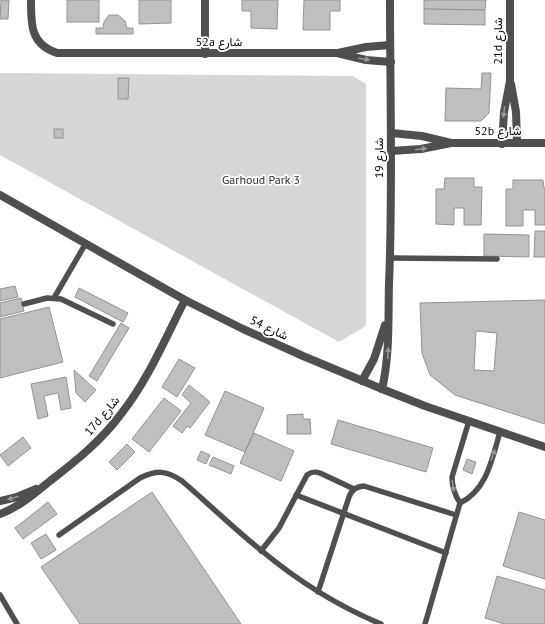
<svg xmlns="http://www.w3.org/2000/svg" width="545" height="624" font-family="'PT Sans',Vazirmatn,sans-serif">
<style>
.green{fill:#d6d6d6}
.building{fill:#bfbfbf;stroke:#939393;fill-rule:evenodd}
.lines{fill:none;stroke-linecap:round;stroke-linejoin:round}
.service{stroke:#4f4f4f;stroke-width:5.5}
.minor{stroke:#4f4f4f;stroke-width:8}
.tertiary{stroke:#4f4f4f;stroke-width:8}
.oneway{fill:#959595}
.labels{text-anchor:middle;stroke-width:3.5;stroke-linejoin:round;paint-order:stroke}
.street-label{font-size:12px;fill:#000;stroke:#fff}
.park-label{font-size:12px;fill:#2d2d2d;stroke:#fff}
</style>
<rect width="100%" height="100%" fill="#fff"/>
<!-- green -->
<polygon class="green" points="0,73 353,76 366,84 366,326 339,342 0,155"/>
<!-- building -->
<g class="building">
<polygon points="1,0 9,0 8,19 0,19"/>
<rect x="67" y="0" width="32" height="22"/>
<polygon points="139,0 171,0 171,23 139,24"/>
<polygon points="242,0 278,0 277,29 251,28 251,11 242,11"/>
<polygon points="304,0 340,0 340,11 330,11 330,30 303,30"/>
<polygon points="424,0 486,0 485,10 424,9"/>
<polygon points="424,9 485,10 485,25 424,24"/>
<polygon points="109,15 118,15 125,21 127,28 133,28 133,34 96,34 96,28 103,28 104,22"/>
<polygon points="482,73 491,73 489,113 481,121 445,121 446,88 481,89"/>
<polygon points="118,78 129,78 128,99 118,99"/>
<rect x="54" y="129" width="9" height="9"/>
<polygon points="445,178 474,178 474,187 482,187 481,225 464,225 464,208 454,208 454,225 436,224 436,189 444,189"/>
<polygon points="513,180 543,180 544,188 545,188 545,225 535,225 535,210 523,210 523,226 506,226 506,189 513,189"/>
<polygon points="535,231 545,231 545,257 534,257"/>
<polygon points="484,234 529,235 529,257 484,256"/>
<polygon points="15,286 18,297 0,301 0,289"/>
<polygon points="79,288 128,313 123,322 75,297"/>
<polygon points="21,298 24,311 0,317 0,303"/>
<path d="M 545,300 L 545,424 L 455,395 L 430,375 L 422,353 L 420,303 ZM 476,331 L 497,333 L 494,371 L 474,370 Z"/>
<polygon points="49,307 63,362 0,378 0,319"/>
<polygon points="121,323 129,328 97,381 89,376"/>
<polygon points="179,359 195,368 177,397 162,387"/>
<polygon points="74,370 96,390 85,402 76,393"/>
<polygon points="66,377 71,408 61,410 58,393 44,396 48,416 38,419 31,384"/>
<polygon points="189,385 210,402 190,428 187,426 182,433 173,426 191,403 182,395"/>
<polygon points="225,391 264,408 245,452 205,435"/>
<polygon points="164,398 181,411 149,452 132,439"/>
<polygon points="303,414 303,419 310,419 311,434 287,434 287,415"/>
<polygon points="338,420 433,448 426,472 331,444"/>
<polygon points="254,433 294,451 281,481 240,463"/>
<polygon points="23,437 31,448 8,466 0,455"/>
<polygon points="127,444 135,452 117,470 109,462"/>
<polygon points="201,451 210,455 206,464 197,460"/>
<polygon points="213,457 234,466 231,474 209,465"/>
<polygon points="467,459 476,462 472,474 463,470"/>
<polygon points="152,492 241,624 80,624 41,567"/>
<polygon points="48,502 57,514 23,539 15,528"/>
<polygon points="519,512 545,520 545,579 503,566"/>
<polygon points="46,534 56,550 41,559 31,543"/>
<polygon points="497,576 545,590 545,624 504,624 485,618"/>
</g>
<g class="lines">
<!-- service -->
<g class="service">
<polyline points="390,258 497,259"/>
<polyline points="54,298 86,243"/>
<polyline points="24,304 47,298 61,299 113,324"/>
<polyline points="296,495 446,553"/>
<path d="M 460,503 C 454,494 452,487 452,477 L 469,421"/>
<path d="M 59,535 L 140,478 C 157,470 166,470 182,481 C 209,504 234,529 262,551 C 298,581 338,606 381,624"/>
<path d="M 261,551 L 279,528 L 307,475 C 311,472 314,471 320,473 L 354,489"/>
<path d="M 318,592 L 349,497 C 352,489 356,487 364,486 L 456,515"/>
<polyline points="0,595 17,624"/>
<path d="M 425,624 L 460,503 C 487,490 492,459 500,432"/>
</g>
<!-- minor -->
<g class="minor">
<path d="M 31,0 C 31,24 30,44 57,53 L 337,53 L 366,60 L 391,62"/>
<polyline points="205,0 205,54"/>
<polyline points="338,53 366,47 390,45"/>
<polyline points="511,84 516,112 517,143"/>
<polyline points="391,133 422,136 451,143"/>
<polyline points="502,144 504,112 510,81 510,0"/>
<polyline points="391,151 421,149 451,143 545,143"/>
<polyline points="362,381 374,359 385,325"/>
<path d="M 382,389 C 390,355 388,320 389,284 C 393,190 390,95 390,0"/>
<polyline points="0,501 17,497 36,489"/>
<path d="M 0,514 C 19,507 34,494 50,481 C 76,461 101,441 121,414 C 148,380 165,339 185,300"/>
</g>
<!-- tertiary -->
<polyline class="tertiary" points="0,195 185,300 243,329 303,356 382,389 425,406 545,447"/>
</g>
<!-- one-way arrows -->
<defs><path id="oneway-solid" d="M-6-.8H1V-3.2L6.5 0L1 3.2V.8H-6Z"/></defs>
<g class="oneway">
<use href="#oneway-solid" transform="translate(364 59) rotate(10)"/>
<use href="#oneway-solid" transform="translate(504 112) rotate(97)"/>
<use href="#oneway-solid" transform="translate(421 149) rotate(-7)"/>
<use href="#oneway-solid" transform="translate(388 353) rotate(-87)"/>
<use href="#oneway-solid" transform="translate(493 455) rotate(-71)"/>
<use href="#oneway-solid" transform="translate(453 486) rotate(82)"/>
<use href="#oneway-solid" transform="translate(13 498) rotate(164)"/>
</g>
<g class="labels">
<!-- street labels -->
<g class="street-label">
<text transform="translate(498 41) rotate(-90)" y="4">21d شارع</text>
<text x="219" y="46">52a شارع</text>
<text x="498" y="135">52b شارع</text>
<text transform="translate(379 158) rotate(-90)" y="4">شارع 19</text>
<text transform="translate(269 328) rotate(25)" y="4">شارع 54</text>
<text transform="translate(102 416) rotate(-50)" y="4">17d شارع</text>
</g>
<!-- park labels -->
<g class="park-label">
<text x="261" y="184">Garhoud Park 3</text>
</g>
</g>
</svg>
